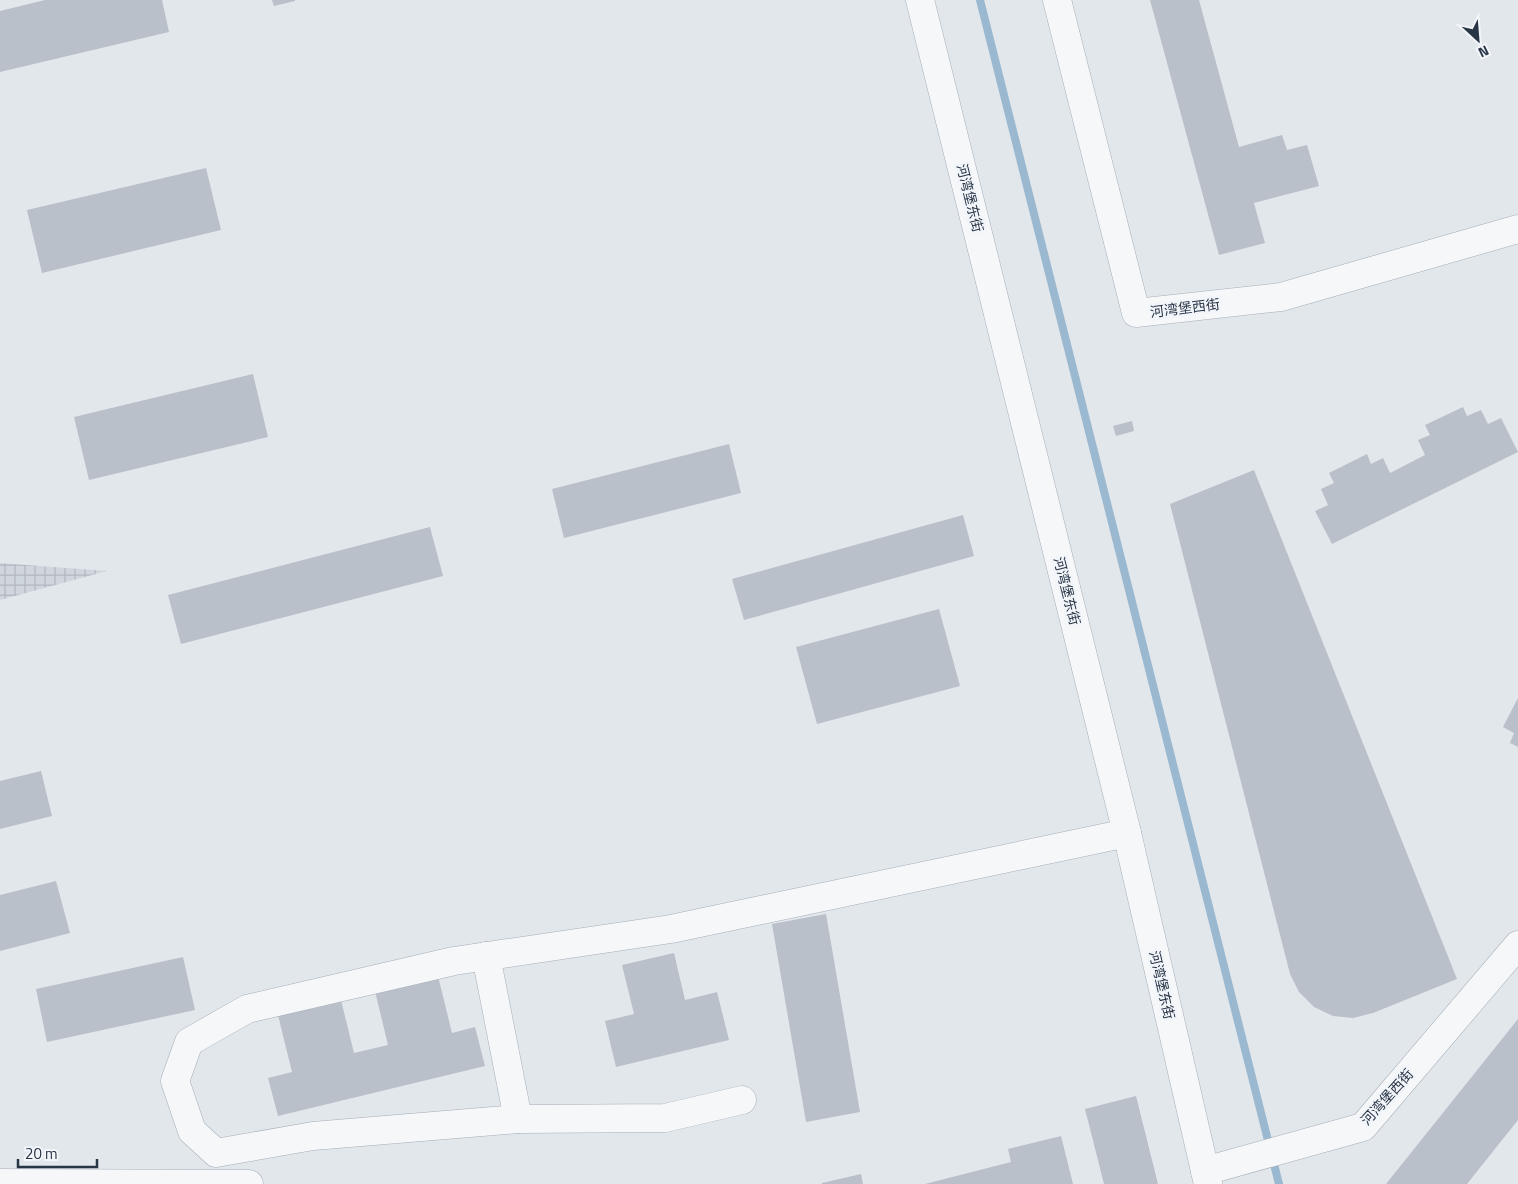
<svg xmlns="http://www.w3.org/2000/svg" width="1518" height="1184" font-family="'Titillium Web','Noto Sans SC',sans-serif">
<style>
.industrial{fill:url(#industrial-grid)}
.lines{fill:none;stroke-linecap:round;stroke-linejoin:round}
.stream{stroke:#9ab8cf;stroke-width:8}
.building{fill:#b9c0ca}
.minor-casing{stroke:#a6aeb7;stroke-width:29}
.minor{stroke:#f5f7f9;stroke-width:28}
.labels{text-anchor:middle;stroke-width:5;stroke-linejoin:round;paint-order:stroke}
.street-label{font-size:14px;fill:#283546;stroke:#f2f5f9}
</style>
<defs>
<pattern id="industrial-grid" width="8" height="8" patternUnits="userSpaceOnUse" patternTransform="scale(1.25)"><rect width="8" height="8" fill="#d0d6de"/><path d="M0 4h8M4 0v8" fill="none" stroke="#b3b8c0"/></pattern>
</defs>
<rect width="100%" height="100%" fill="#e2e7ec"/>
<!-- industrial -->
<polygon class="industrial" points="0,563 107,571 0,600"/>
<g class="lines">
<!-- stream -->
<polyline class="stream" points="980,0 1279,1184"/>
</g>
<!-- building -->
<g class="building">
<polygon points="45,0 162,0 169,32 0,72 0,11"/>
<polygon points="272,0 295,0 295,1 274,6"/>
<polygon points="1150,0 1199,0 1239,147 1282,135 1287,150 1307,145 1319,186 1254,203 1265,243 1219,255"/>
<polygon points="206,168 221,230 42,273 27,210"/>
<polygon points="253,374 268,437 89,480 74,417"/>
<polygon points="1463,407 1467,416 1481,410 1488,424 1501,418 1518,452 1332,544 1315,511 1328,505 1321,489 1334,483 1329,473 1367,454 1371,464 1383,458 1390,473 1425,455 1418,440 1430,435 1425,425"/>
<polygon points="1132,421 1134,431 1116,436 1113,426"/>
<polygon points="729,444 741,493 564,538 552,489"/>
<polygon points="1254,470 1457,979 1373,1013 1353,1018 1333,1016 1314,1007 1299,992 1290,974 1170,504"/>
<polygon points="963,515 974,556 744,620 732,579"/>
<polygon points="430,527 443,576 181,644 168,595"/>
<polygon points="939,609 960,686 817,724 796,647"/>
<polygon points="1518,698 1518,747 1510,743 1514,733 1503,727"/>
<polygon points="41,771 52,816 0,829 0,781"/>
<polygon points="56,881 70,933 0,951 0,895"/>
<polygon points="826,914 860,1112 806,1122 772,924"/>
<polygon points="674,953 685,1000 717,992 729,1040 616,1067 605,1021 634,1014 622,965"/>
<polygon points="183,957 195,1010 47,1042 36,989"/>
<polygon points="437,972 452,1033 475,1027 485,1066 278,1116 268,1078 292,1072 277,1011 340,996 354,1053 388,1045 374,987"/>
<polygon points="1518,1019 1518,1120 1467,1184 1386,1184"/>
<polygon points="1136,1096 1158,1184 1104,1184 1085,1109"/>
<polygon points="1061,1136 1073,1184 925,1184 1011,1162 1008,1149"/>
<polygon points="861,1174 863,1184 822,1184 822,1183"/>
</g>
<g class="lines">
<defs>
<g id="minor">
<polyline points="920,0 1127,833 1208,1184"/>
<polyline points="1057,0 1136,313 1281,297 1518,229"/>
<polyline points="486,956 518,1119"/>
<polyline points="742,1100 665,1118 518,1119 313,1136 216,1153 192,1131 175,1081 189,1042 247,1009 454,961 671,929 1127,833"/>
<polyline points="1205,1171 1363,1127 1518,945"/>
<polyline points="0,1183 249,1184"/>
</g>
</defs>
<!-- minor casing -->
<use href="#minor" class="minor-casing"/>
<!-- minor -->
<use href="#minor" class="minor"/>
</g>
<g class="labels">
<!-- street labels -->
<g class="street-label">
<text transform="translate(970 198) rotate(76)" y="5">河湾堡东街</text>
<text transform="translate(1185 308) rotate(-7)" y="5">河湾堡西街</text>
<text transform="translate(1067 591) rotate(76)" y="5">河湾堡东街</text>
<text transform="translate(1162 985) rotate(77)" y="5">河湾堡东街</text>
<text transform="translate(1387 1097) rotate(-48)" y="5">河湾堡西街</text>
</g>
</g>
<!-- north arrow -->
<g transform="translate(1478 40) rotate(154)" stroke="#f2f5f9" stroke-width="4" paint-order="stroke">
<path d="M0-4L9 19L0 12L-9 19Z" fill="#283546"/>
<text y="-8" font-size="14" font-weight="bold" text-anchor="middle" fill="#283546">N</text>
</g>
<!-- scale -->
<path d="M18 1159v8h79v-8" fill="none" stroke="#283546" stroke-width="2.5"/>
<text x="25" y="1159" font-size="15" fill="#283546" stroke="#f2f5f9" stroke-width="4" paint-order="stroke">20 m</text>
</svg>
